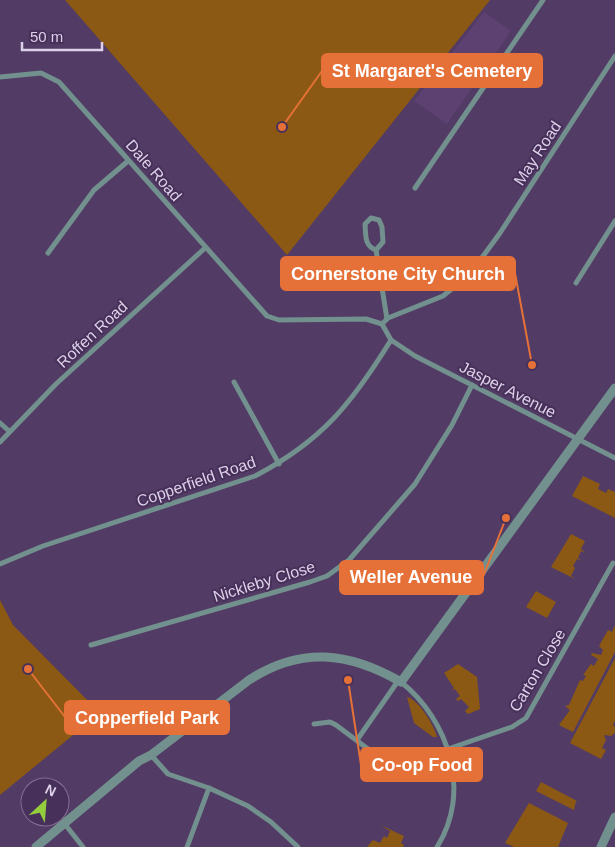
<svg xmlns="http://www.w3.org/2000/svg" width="615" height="847" font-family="Arial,sans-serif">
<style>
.built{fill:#5d4171}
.green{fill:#8b5913}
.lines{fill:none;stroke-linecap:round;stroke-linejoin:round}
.minor{stroke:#72908d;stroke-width:5}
.tertiary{stroke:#72908d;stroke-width:9}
.labels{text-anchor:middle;stroke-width:4;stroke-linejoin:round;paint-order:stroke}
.street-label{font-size:16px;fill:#ddd0e9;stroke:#473059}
.leader{fill:none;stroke:#e67138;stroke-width:2}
.callout-dot{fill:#e67138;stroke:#473059;stroke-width:2}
.callout{fill:#e67138;stroke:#e67138;stroke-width:2}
.callout-label{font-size:18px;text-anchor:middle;font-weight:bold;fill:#fff}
</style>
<rect width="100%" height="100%" fill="#523b65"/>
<!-- built -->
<polygon class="built" points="484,12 511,31 447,124 414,101"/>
<!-- green -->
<g class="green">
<polygon points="65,0 490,0 287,255"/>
<polygon points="583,476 600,484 598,489 606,493 608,489 615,492 615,518 572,496"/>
<polygon points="571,534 585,541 581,549 586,553 581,551 578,558 582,561 577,559 573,566 575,568 571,576 575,579 551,567"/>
<polygon points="536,591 556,602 547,618 526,607"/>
<polygon points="0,600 13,625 100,713 0,795"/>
<polygon points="615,625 615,652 573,732 559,725 570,710 565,706 569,705 580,680 583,681 586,676 583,675 591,664 594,666 598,659 591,655 592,653 601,655 603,650 599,646 608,630 612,632"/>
<polygon points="615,658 615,721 613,725 615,727 615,733 611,736 604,735 606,740 602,748 606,750 601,759 570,743"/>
<polygon points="458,664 477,677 480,709 468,714 465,711 469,707 461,699 458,701 456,699 460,696 455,689 451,691 454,688 444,673"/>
<path d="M 407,697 C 418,699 434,725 437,737 L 433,737 L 414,723 Z"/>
<polygon points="541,782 579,802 576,801 574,810 536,791"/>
<polygon points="529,803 568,823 558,847 514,847 505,843"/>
<polygon points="380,825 404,836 401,843 404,845 403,847 367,847 373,840 380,843 384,836 387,838 390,831"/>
</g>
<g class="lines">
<!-- minor -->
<g class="minor">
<polyline points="0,77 41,73 59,82 267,316 279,320 366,319 382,324 388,318 443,296 470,274 500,233 615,56"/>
<polyline points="415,188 543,0"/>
<path d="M 371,218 L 379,220 L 382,227 L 383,242 L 376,250 C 364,246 366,235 365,224 Z"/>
<polyline points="376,250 387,319"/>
<polyline points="48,253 94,190 128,161"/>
<polyline points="576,283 615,221"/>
<polyline points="391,340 415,356 615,458"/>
<polyline points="234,382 279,464"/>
<polyline points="0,423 9,431"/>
<polyline points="0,442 56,384 205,248"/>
<path d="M 0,564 L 43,546 L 255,476 C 322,441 352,403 391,340 L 382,324"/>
<polyline points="91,645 310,582 327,576 349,560 415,484 452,425 472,385"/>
<path d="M 401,682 C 449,720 472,792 437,847"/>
<polyline points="314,724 330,722 336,725 384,761 389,775"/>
<polyline points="357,740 398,681"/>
<polyline points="448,749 512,727 526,718 613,563"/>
<polyline points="151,755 168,774 209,788 248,806 271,822 298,847"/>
<polyline points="64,823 83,847"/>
<polyline points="187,847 209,788"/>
</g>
<!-- tertiary -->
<g class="tertiary">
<path d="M 36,847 L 139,761 L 151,755 L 249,680 C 301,646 349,652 401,682 L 615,388"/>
<polyline points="601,847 615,817"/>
</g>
</g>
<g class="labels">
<!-- street labels -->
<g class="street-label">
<text transform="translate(537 153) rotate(-57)" y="6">May Road</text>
<text transform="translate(154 170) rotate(49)" y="6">Dale Road</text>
<text transform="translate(92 334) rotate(-43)" y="6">Roffen Road</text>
<text transform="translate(508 389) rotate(27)" y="6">Jasper Avenue</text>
<text transform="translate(196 481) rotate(-19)" y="6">Copperfield Road</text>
<text transform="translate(264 581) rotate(-17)" y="6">Nickleby Close</text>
<text transform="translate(537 670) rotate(-59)" y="6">Carton Close</text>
</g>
</g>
<!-- callouts -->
<path class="leader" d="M282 127L322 71M532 365L515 273M506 518L483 577M28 669L65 717M348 680L361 765"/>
<g class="callout-dot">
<circle cx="282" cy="127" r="5"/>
<circle cx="532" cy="365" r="5"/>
<circle cx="506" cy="518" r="5"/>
<circle cx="28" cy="669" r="5"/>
<circle cx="348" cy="680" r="5"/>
</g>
<g class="callout">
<rect x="322" y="54" width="220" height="33" rx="5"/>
<rect x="281" y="257" width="234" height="33" rx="5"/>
<rect x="340" y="561" width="143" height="33" rx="5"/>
<rect x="65" y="701" width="164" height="33" rx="5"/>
<rect x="361" y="748" width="121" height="33" rx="5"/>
</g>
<g class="callout-label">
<text x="432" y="77">St Margaret's Cemetery</text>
<text x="398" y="280">Cornerstone City Church</text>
<text x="411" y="583">Weller Avenue</text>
<text x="147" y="724">Copperfield Park</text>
<text x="422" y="771">Co-op Food</text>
</g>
<!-- north arrow -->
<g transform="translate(45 802) rotate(26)"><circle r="24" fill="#473059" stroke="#837093"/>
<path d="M0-4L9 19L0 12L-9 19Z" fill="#93cd3e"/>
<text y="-8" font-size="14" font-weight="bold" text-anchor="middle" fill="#ddd0e9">N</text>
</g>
<!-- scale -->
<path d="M22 42v8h80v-8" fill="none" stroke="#ddd0e9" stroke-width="2.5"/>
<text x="30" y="42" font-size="15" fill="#ddd0e9" stroke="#473059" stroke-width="4" paint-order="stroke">50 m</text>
</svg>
